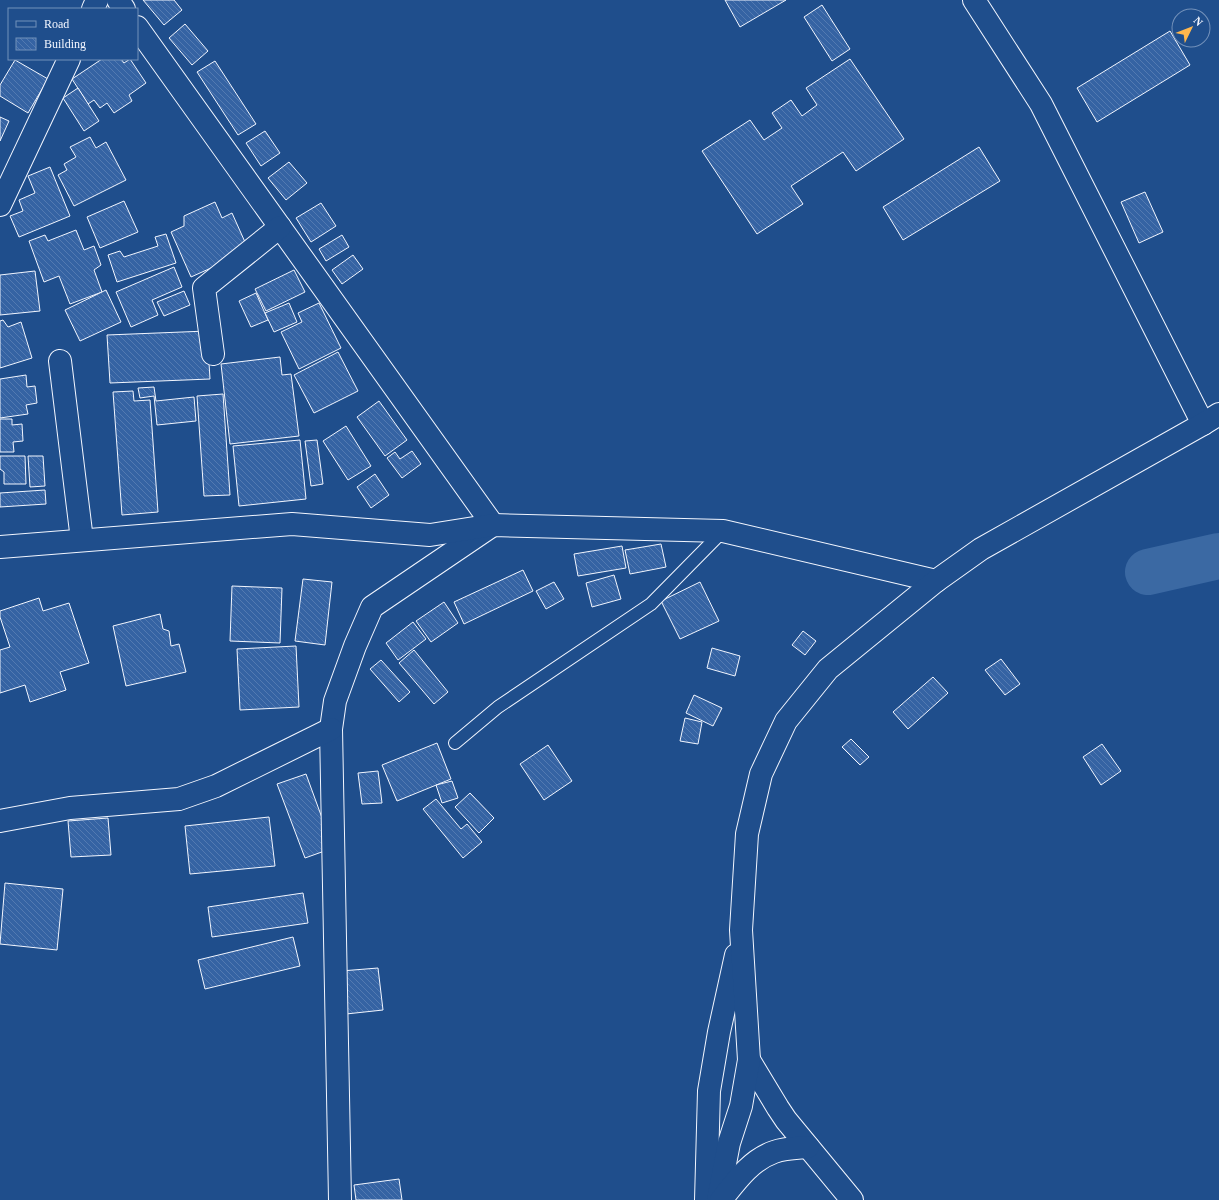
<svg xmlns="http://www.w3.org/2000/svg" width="1219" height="1200" font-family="Georgia,serif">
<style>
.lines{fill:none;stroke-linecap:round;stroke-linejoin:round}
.river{stroke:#3b69a3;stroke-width:46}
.building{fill:url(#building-back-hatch);stroke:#f2f6ff}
.lane-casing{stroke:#f2f6ff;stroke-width:14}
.street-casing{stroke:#f2f6ff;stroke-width:24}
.secondary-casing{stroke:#f2f6ff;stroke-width:24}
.lane{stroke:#1f4e8c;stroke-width:12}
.street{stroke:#1f4e8c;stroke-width:22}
.secondary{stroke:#1f4e8c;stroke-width:22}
</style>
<defs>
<pattern id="building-back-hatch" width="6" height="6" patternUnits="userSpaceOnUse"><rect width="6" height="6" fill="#3563a3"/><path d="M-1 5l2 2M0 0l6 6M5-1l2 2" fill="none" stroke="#537ab1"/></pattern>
</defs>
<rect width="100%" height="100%" fill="#1f4e8c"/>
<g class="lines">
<!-- river -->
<polyline class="river" points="1148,572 1219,556"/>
</g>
<!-- building -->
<g class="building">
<polygon points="143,0 174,0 182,10 164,25"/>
<polygon points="725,0 786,0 740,27"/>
<polygon points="822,5 850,49 832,61 804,17"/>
<polygon points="185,24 208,51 192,65 169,38"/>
<polygon points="1170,31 1190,65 1097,122 1077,88"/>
<polygon points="102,59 121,59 124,63 130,59 146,83 129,95 132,101 114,113 107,103 100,108 94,100 88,104 72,79"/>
<polygon points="850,59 904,139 856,171 843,152 791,186 803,204 757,234 702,151 750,120 764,140 782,128 772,113 791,100 802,116 817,105 806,88"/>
<polygon points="15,60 48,79 28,113 0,96 0,85"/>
<polygon points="215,61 256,124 238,135 197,72"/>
<polygon points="78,88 99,121 84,131 63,98"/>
<polygon points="0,117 9,121 0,141"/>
<polygon points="265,131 280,153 261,166 246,143"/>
<polygon points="90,137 96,148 106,142 126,180 74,206 58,175 67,170 64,164 76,157 70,147"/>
<polygon points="979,147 1000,181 903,240 883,207"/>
<polygon points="289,162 307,183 286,200 268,178"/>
<polygon points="50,167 70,216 19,237 10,216 23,211 19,200 35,193 28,176"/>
<polygon points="1145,192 1163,232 1139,243 1121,202"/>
<polygon points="124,201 138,232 100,248 87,217"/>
<polygon points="215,202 222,218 232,213 249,251 191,277 171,232 184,226 184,216"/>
<polygon points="321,203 336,226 311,242 296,218"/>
<polygon points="76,230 84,250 94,246 101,265 94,270 102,292 70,304 59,276 44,282 29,241 45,235 48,241"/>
<polygon points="166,234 176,263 117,282 108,255 120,251 124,257 158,246 155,237"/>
<polygon points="342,235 349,247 326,261 319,249"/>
<polygon points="353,255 363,269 342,284 332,270"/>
<polygon points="174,267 182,287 152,300 158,315 131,327 116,292"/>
<polygon points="294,270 305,292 266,311 255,289"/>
<polygon points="35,271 40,311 0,315 0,275"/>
<polygon points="106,290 121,322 80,341 65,310"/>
<polygon points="184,291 190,305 164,316 157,302"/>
<polygon points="256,293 268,320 251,327 239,301"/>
<polygon points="289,303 297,322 274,332 265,313"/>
<polygon points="319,303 341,348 299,369 281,332 302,322 298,313"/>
<polygon points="3,320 8,327 21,322 32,358 0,368 0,321"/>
<polygon points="207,331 210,379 110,383 107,335"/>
<polygon points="338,352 358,391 314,413 294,375"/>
<polygon points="280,357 282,375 291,374 299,436 230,444 221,364"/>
<polygon points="26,375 27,387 35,386 37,403 26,405 28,414 0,418 0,379"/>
<polygon points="154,387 156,401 194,397 196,421 157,425 154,396 140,398 138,388"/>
<polygon points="133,391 134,401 150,400 158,512 122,515 113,392"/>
<polygon points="223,394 230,495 204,496 197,396"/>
<polygon points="379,401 407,440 385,456 357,417"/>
<polygon points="0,419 12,419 12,425 22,424 23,441 13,442 14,452 0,452"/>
<polygon points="346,426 371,466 348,480 323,441"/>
<polygon points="300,440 306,499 239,506 233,446"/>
<polygon points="317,440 323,484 311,486 305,441"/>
<polygon points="412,451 421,464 402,478 387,458 395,452 400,459"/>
<polygon points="0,456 25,456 26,484 4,484 4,472 0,469"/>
<polygon points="28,456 43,456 45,486 30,487"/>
<polygon points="375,474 389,495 371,508 357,487"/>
<polygon points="45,490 46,504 0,507 0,493"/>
<polygon points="661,544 666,567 630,574 625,550"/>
<polygon points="622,546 626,568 578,576 574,554"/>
<polygon points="523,570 533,591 464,624 454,602"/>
<polygon points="614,575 621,599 592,607 586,583"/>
<polygon points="303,579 332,582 325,645 295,641"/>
<polygon points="554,582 564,599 546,609 536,591"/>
<polygon points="700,582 719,621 680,639 661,601"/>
<polygon points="232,586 282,588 280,643 230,641"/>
<polygon points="39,598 43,611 69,603 89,663 60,672 66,690 30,702 25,685 0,693 0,650 10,647 0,617 0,611"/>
<polygon points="444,602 458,623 431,642 416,621"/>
<polygon points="160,614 163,629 169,631 171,646 179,644 186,672 126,686 113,626"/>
<polygon points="413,622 426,639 398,660 386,643"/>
<polygon points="803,631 816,641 805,655 792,645"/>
<polygon points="296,646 299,707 240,710 237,649"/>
<polygon points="712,648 740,656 735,676 707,668"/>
<polygon points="414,650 448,692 434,704 399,663"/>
<polygon points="1001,659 1020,684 1005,695 985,670"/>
<polygon points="381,660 410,692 399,702 370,669"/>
<polygon points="933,677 948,693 908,729 893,712"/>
<polygon points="694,695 722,708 713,726 686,713"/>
<polygon points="685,718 702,722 698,744 680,741"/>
<polygon points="851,739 869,757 860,765 842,747"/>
<polygon points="437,743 451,779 397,801 382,765"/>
<polygon points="1102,744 1121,771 1101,785 1083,757"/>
<polygon points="548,745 572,781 544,800 520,764"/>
<polygon points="378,771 382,803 362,804 358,773"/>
<polygon points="306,774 333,848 305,858 277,784"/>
<polygon points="452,781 458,798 442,803 436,785"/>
<polygon points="470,793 494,818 479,833 455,807"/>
<polygon points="436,799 461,829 467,824 482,842 463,858 423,809"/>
<polygon points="269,817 275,866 190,874 185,826"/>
<polygon points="108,818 111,855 71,857 68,821"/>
<polygon points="5,883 63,889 57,950 0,944"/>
<polygon points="303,893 308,923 212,937 208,907"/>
<polygon points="293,937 300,966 205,989 198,960"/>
<polygon points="378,968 383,1010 346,1014 341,971"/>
<polygon points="399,1179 402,1200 356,1200 354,1185"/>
</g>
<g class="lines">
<defs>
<polyline id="lane" points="455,743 498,707 651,604 723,531"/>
<g id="street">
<polyline points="118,0 124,9"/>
<polyline points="974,0 1041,104 1203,424"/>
<polyline points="93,9 97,0"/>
<polyline points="137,27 493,525 372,607 355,646 335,701 331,729 340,1200"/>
<polyline points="0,205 69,59"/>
<polyline points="213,354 204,288 280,227"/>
<polyline points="60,361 82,540"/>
<polyline points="0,547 292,524 430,535 493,525 723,531 936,581"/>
<polyline points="0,821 70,808 179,799 216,786 331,729"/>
</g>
<g id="secondary">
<polyline points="749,1060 778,1108 786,1120 852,1200"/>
<polyline points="706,1200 709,1091 719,1032 736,955"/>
<polyline points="718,1200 729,1143 741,1106 749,1060 741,930 747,834 761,774 786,721 828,669 936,581 981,549 1203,424 1219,414"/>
<path d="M 721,1200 C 736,1181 751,1160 774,1152 C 785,1148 797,1148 808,1147"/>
</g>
</defs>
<!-- lane casing -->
<use href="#lane" class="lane-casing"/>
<!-- street casing -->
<use href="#street" class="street-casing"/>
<!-- secondary casing -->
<use href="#secondary" class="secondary-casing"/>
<!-- lane -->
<use href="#lane" class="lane"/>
<!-- street -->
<use href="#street" class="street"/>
<!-- secondary -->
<use href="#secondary" class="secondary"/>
</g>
<!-- legend -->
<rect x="8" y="8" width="130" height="52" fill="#1f4e8c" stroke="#7391ba"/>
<rect x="16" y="21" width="20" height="6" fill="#1f4e8c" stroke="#7391ba"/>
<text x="44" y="28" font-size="12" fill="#f2f6ff">Road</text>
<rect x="16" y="38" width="20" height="12" fill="url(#building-back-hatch)" stroke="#7391ba"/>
<text x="44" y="48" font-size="12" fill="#f2f6ff">Building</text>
<!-- north arrow -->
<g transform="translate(1191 28) rotate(47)"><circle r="19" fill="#1f4e8c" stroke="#7391ba"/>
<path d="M0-3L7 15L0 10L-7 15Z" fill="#ffb74d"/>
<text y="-6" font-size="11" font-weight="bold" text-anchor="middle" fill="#f2f6ff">N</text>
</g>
</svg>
